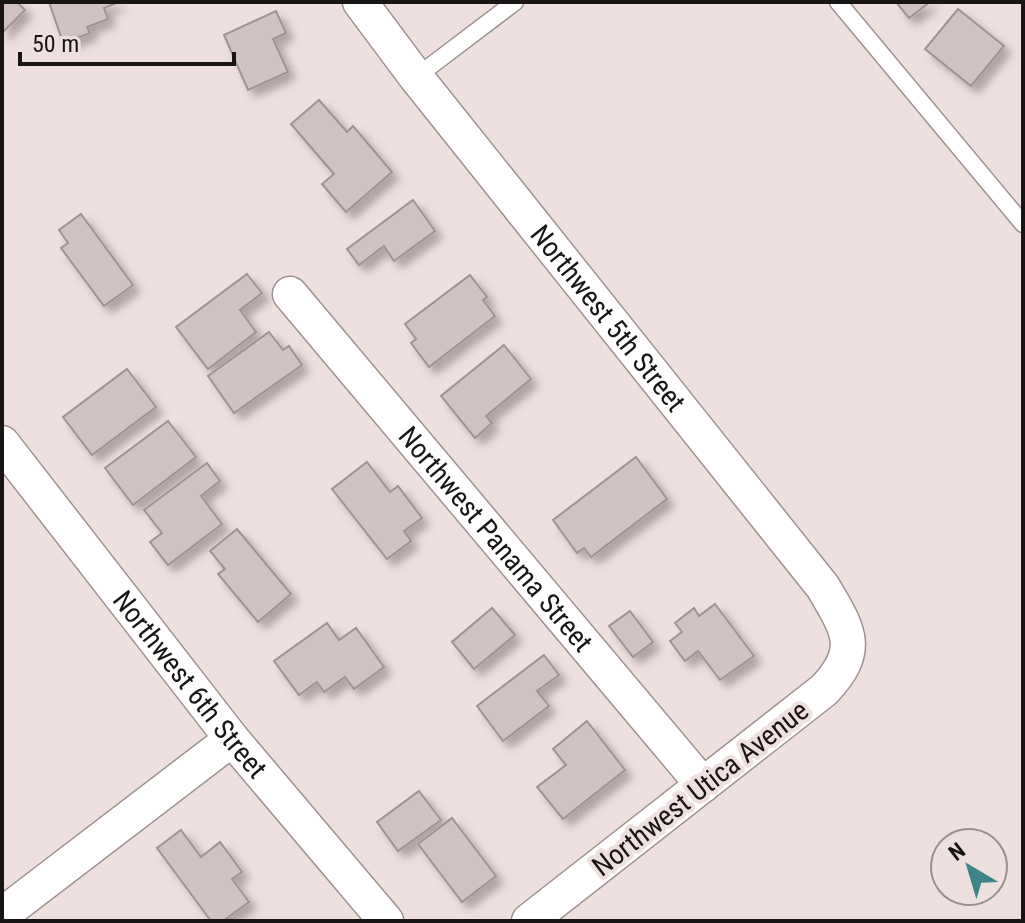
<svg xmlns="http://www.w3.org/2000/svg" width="1025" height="923" font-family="'Roboto Condensed',sans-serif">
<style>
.building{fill:#d0c3c1;stroke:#a09391;stroke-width:2;filter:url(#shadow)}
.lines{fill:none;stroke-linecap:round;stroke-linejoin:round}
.service-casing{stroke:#9e9290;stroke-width:19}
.minor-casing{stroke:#9e9290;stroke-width:37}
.service{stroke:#fff;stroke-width:16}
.minor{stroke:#fff;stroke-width:34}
.labels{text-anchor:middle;stroke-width:8;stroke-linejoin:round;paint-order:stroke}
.street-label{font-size:28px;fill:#1a1515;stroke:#eee0de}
</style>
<defs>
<filter id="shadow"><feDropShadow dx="7" dy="7" stdDeviation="4" flood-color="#0004"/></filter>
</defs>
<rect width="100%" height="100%" fill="#eee0de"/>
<!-- building -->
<g class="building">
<polygon points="2,2 17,2 25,10 2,33"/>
<polygon points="49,2 119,2 104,8 108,19 87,27 90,33 63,43"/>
<polygon points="896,2 930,2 909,18"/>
<polygon points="958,9 1004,46 971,86 925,49"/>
<polygon points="276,11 286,33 273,39 288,72 248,90 224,35"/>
<polygon points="319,100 347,132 353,126 392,172 346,212 322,184 334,174 291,124"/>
<polygon points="413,200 435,231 394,261 384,246 359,265 347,249"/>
<polygon points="81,214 133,285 104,306 61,248 68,243 59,230"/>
<polygon points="247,274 262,293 240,310 256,332 208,369 176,327"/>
<polygon points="470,275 487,297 483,300 495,316 429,367 411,343 416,339 405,324"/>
<polygon points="269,332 283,350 289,346 302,365 234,413 208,376"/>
<polygon points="504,345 531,379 486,416 492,423 475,438 441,396"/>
<polygon points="127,369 156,407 92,455 63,417"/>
<polygon points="168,421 196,457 133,505 105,468"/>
<polygon points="636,457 667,499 591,557 584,548 577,553 553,520"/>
<polygon points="367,462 390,492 398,486 422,518 404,531 411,541 387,559 332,489"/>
<polygon points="207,463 220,481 201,496 222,524 168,565 150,542 162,533 144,510"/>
<polygon points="237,529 291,594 258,622 218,574 225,569 210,551"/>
<polygon points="715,604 754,656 720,680 698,651 685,661 670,641 682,632 675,623 694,608 699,616"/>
<polygon points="492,608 515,635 474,669 452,642"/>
<polygon points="630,611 653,642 633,657 609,626"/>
<polygon points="327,623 339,640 356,628 384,667 354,689 345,677 324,692 317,682 299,695 274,661"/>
<polygon points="544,655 559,675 537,691 549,706 503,741 477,706"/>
<polygon points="587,721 625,770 563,819 537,787 566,765 553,749"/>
<polygon points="419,791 441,820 398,851 377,822"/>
<polygon points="452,818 496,876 462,902 418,844"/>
<polygon points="181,830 201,857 220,842 242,872 232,879 249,902 223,921 211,921 157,848"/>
</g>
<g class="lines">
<defs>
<g id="service">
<polyline points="838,2 1023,224"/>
<polyline points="416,77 515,2"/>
</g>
<g id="minor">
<path id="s1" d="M 360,2 L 416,77 L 823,587 C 848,630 863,649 824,690 L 529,921"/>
<path id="s2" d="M 290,294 L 703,785"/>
<path id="s3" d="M 2,443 L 232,739 L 386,921"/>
<polyline points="2,915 232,739"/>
</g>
</defs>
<!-- service casing -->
<use href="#service" class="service-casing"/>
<!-- minor casing -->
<use href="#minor" class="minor-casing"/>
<!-- service -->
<use href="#service" class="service"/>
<!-- minor -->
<use href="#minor" class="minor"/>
</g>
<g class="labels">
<!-- street labels -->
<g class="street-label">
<text dy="10" stroke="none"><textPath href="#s1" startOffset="402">Northwest 5th Street</textPath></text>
<text dy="10" stroke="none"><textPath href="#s2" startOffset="320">Northwest Panama Street</textPath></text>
<text dy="10" stroke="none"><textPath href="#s3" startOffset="306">Northwest 6th Street</textPath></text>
<text transform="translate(700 788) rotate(-38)" y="10">Northwest Utica Avenue</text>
</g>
</g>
<!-- border -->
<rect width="1025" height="923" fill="none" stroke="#1a1515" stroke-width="8"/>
<!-- north arrow -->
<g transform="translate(969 867) rotate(322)"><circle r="38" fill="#eee0de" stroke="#998f8e" stroke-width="2"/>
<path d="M0-6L14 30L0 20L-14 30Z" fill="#3d8589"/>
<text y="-12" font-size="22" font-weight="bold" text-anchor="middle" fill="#1a1515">N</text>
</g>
<!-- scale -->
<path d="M20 52v12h214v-12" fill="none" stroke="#1a1515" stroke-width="4"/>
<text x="32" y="52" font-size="24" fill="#1a1515" stroke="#eee0de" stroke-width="6" paint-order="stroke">50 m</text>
</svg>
